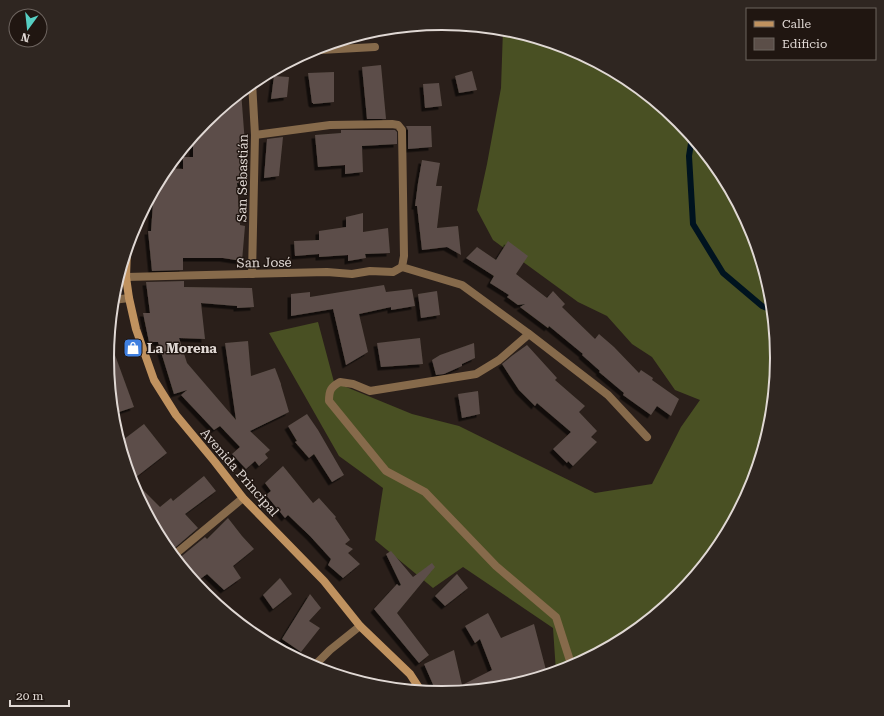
<svg xmlns="http://www.w3.org/2000/svg" width="884" height="716" font-family="'Roboto Serif',serif">
<style>
.forest{fill:#495023}
.lines{fill:none;stroke-linecap:round;stroke-linejoin:round}
.stream{stroke:#00131f;stroke-width:6}
.building{fill:#5b4e48;filter:url(#shadow)}
.lane{stroke:#866a4b;stroke-width:8}
.street{stroke:#866a4b;stroke-width:8}
.secondary{stroke:#c0925f;stroke-width:8}
.labels{text-anchor:middle;stroke-width:3;stroke-linejoin:round;paint-order:stroke}
.street-label{font-size:13px;fill:#e0d8d4;stroke:#201611}
.poi-label{font-size:13px;font-weight:bold;fill:#e0d8d4;stroke:#201611;text-anchor:start}
.rim{fill:none;stroke:#e0d8d4;stroke-width:2}
</style>
<defs>
<filter id="shadow"><feDropShadow dx="-3.5" dy="3.5" stdDeviation="0" flood-color="#0009"/></filter>
</defs>
<rect width="100%" height="100%" fill="#2a1f1a"/>
<!-- forest -->
<polygon class="forest" points="503,29 508,29 570,49 628,80 679,121 721,172 752,230 771,293 777,358 771,424 751,486 720,544 679,595 628,637 570,668 556,672 553,628 463,567 433,588 375,540 383,488 339,456 269,333 318,322 334,382 412,414 459,426 595,493 652,484 681,427 700,400 675,390 652,357 632,344 607,316 578,302 493,240 477,210 487,164 501,88"/>
<g class="lines">
<!-- stream -->
<polyline class="stream" points="692,137 689,156 693,224 723,273 762,306 772,310"/>
</g>
<!-- building -->
<g class="building">
<polygon points="381,65 386,119 367,119 362,67"/>
<polygon points="472,71 477,90 459,93 455,76"/>
<polygon points="334,72 334,102 313,104 313,103 312,103 308,73"/>
<polygon points="274,76 289,77 287,97 271,99"/>
<polygon points="439,83 442,106 425,108 423,84"/>
<polygon points="241,91 248,184 237,183 240,225 245,226 242,261 223,258 183,258 183,270 152,271 148,231 151,231 154,189 164,172 167,168 183,169 183,157 193,157 193,136 205,121"/>
<polygon points="406,126 431,126 432,147 408,149 408,130"/>
<polygon points="341,130 395,130 397,132 397,144 362,146 363,172 345,174 345,165 318,167 315,135 341,133"/>
<polygon points="283,137 279,176 264,178 267,139"/>
<polygon points="422,160 440,163 436,186 442,186 437,228 458,226 461,255 447,247 422,250 417,206 415,206 418,183"/>
<polygon points="363,213 363,232 388,228 390,253 365,254 366,258 348,261 348,255 319,257 319,254 295,256 294,241 319,240 319,231 346,227 346,217"/>
<polygon points="508,241 528,256 516,274 547,298 553,291 565,304 562,307 595,339 599,334 614,347 639,373 641,370 653,378 652,380 679,399 671,416 657,406 651,415 623,395 624,393 599,372 600,371 582,355 583,354 549,326 548,328 520,307 525,304 518,305 507,297 509,295 490,283 494,276 466,258 477,247 496,260"/>
<polygon points="184,281 184,287 252,288 254,307 237,308 237,306 201,303 205,339 179,338 187,363 236,420 225,343 248,341 251,376 275,368 281,384 281,385 289,412 250,431 270,450 265,454 268,458 259,466 255,461 246,469 232,454 240,447 220,426 214,430 181,395 187,390 174,394 158,342 149,342 143,313 150,313 146,282"/>
<polygon points="384,285 386,292 412,289 415,306 391,310 391,307 359,314 368,352 346,365 333,309 291,316 291,294 310,292 310,297"/>
<polygon points="437,291 440,315 421,318 418,294"/>
<polygon points="420,338 423,364 381,367 377,343"/>
<polygon points="474,343 475,358 462,364 462,366 444,374 436,375 432,360 440,355"/>
<polygon points="111,344 134,407 113,414 107,358 108,345"/>
<polygon points="527,345 557,378 555,380 585,406 579,412 597,431 591,437 597,442 573,466 568,461 567,463 553,449 571,432 537,403 535,406 519,390 502,364 513,355"/>
<polygon points="478,391 480,414 462,418 458,394"/>
<polygon points="307,414 318,430 344,475 332,482 314,454 309,458 295,442 297,441 288,426"/>
<polygon points="144,424 167,453 131,481 119,443"/>
<polygon points="283,466 313,503 319,498 336,517 335,518 350,540 345,544 353,549 348,553 360,564 343,578 328,565 331,559 310,536 288,515 285,518 266,495 271,491 265,483"/>
<polygon points="204,476 216,491 185,514 198,528 170,552 163,544 132,485 135,482 160,507 171,498 173,501"/>
<polygon points="228,518 242,536 254,549 233,566 241,578 224,590 207,574 195,583 177,560 205,537 207,539"/>
<polygon points="391,551 413,577 432,563 435,567 397,613 429,655 419,663 374,609 397,584 399,586 401,585 386,554"/>
<polygon points="457,574 468,588 445,606 435,596"/>
<polygon points="280,578 292,594 273,609 263,595"/>
<polygon points="310,594 321,608 309,621 320,628 301,652 282,639"/>
<polygon points="488,613 501,638 534,624 546,670 527,681 507,687 444,693 441,686 435,689 424,664 454,650 462,685 492,670 480,639 475,643 465,626"/>
</g>
<g class="lines">
<!-- lane -->
<g class="lane">
<polyline points="307,52 320,50 375,47"/>
<path d="M 529,334 L 499,360 L 476,374 L 370,391 L 353,384 L 340,382 C 331,387 329,390 329,401 L 386,471 L 425,492 L 496,566 L 556,617 L 572,667"/>
</g>
<!-- street -->
<g class="street">
<polyline points="255,135 330,125 392,124 398,125 402,130 404,256 402,267 462,285 529,334 608,395 647,437"/>
<polyline points="252,274 255,135 252,82"/>
<polyline points="126,277 327,272 352,274 370,271 393,272 402,267"/>
<polyline points="113,300 129,298"/>
<polyline points="173,556 243,498"/>
<polyline points="313,667 330,650 360,626"/>
</g>
<!-- secondary -->
<polyline class="secondary" points="127,249 126,277 129,298 136,329 154,380 176,415 215,462 243,498 324,581 360,626 410,674 421,691"/>
</g>
<!-- icons -->
<defs>
<symbol id="shop-square" viewBox="-11 -11 22 22"><rect x="-9" y="-9" width="18" height="18" rx="4" fill="#3f7fe0" stroke="#201611"/><path d="M-5-2.5h2.3a2.7 3.5 0 0 1 5.4 0H5L5.5 6h-11ZM-1.5-2.5h3a1.5 2.3 0 0 0-3 0Z" fill="#fff"/></symbol>
</defs>
<g fill-rule="evenodd">
<use href="#shop-square" x="122" y="337" width="22" height="22"/>
</g>
<g class="labels">
<!-- street labels -->
<g class="street-label">
<text transform="translate(242 178) rotate(-89)" y="5">San Sebastián</text>
<text transform="translate(264 262) rotate(-1)" y="5">San José</text>
<text transform="translate(240 472) rotate(49)" y="5">Avenida Principal</text>
</g>
<!-- poi labels -->
<g class="poi-label">
<text x="147" y="353">La Morena</text>
</g>
</g>
<!-- crop -->
<path d="M0 0H884V716H0ZM114 358a328 328 0 1 1 656 0a328 328 0 1 1-656 0Z" fill="#2f2621" fill-rule="evenodd"/>
<path class="rim" d="M114 358a328 328 0 1 1 656 0a328 328 0 1 1-656 0Z"/>
<!-- legend -->
<rect x="746" y="8" width="130" height="52" fill="#201611" stroke="#6d645f"/>
<rect x="754" y="21" width="20" height="6" fill="#c0925f" stroke="#6d645f"/>
<text x="782" y="28" font-size="12" fill="#e0d8d4">Calle</text>
<rect x="754" y="38" width="20" height="12" fill="#5b4e48" stroke="#6d645f"/>
<text x="782" y="48" font-size="12" fill="#e0d8d4">Edificio</text>
<!-- north arrow -->
<g transform="translate(28 28) rotate(195)"><circle r="19" fill="#201611" stroke="#6d645f"/>
<path d="M0-3L7 15L0 10L-7 15Z" fill="#56cec2"/>
<text y="-6" font-size="11" font-weight="bold" text-anchor="middle" fill="#e0d8d4">N</text>
</g>
<!-- scale -->
<path d="M10 700v6h59v-6" fill="none" stroke="#e0d8d4" stroke-width="2"/>
<text x="16" y="700" font-size="12" fill="#e0d8d4" stroke="#201611" stroke-width="3" paint-order="stroke">20 m</text>
</svg>
